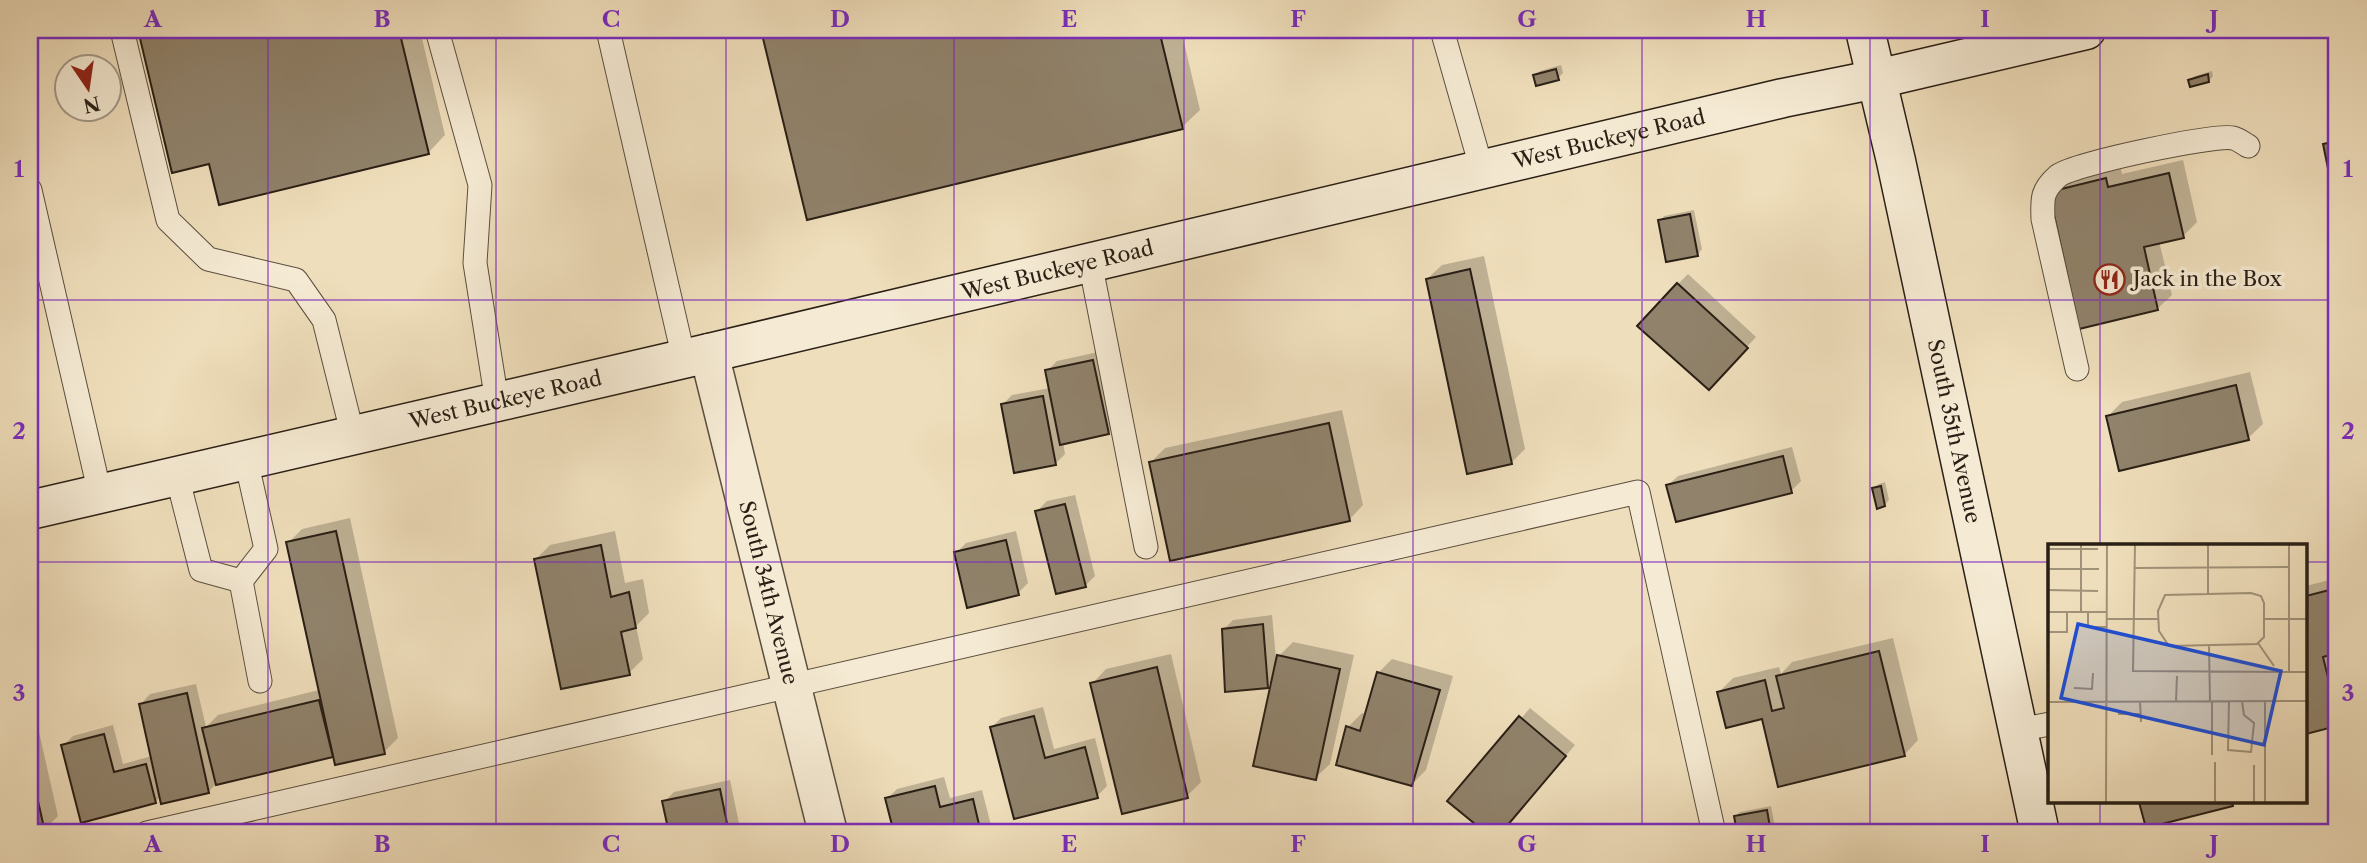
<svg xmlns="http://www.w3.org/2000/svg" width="2367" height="863" font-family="'Libre Caslon Text',serif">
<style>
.shadow{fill:#0003}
.building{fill:#90826b;stroke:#291f15;stroke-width:2}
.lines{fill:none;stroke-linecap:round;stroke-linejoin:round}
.service-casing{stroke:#5a4f3e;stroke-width:25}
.minor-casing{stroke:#5a4f3e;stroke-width:41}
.secondary-casing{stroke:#291f15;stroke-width:41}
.service{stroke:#f5ead3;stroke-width:23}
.minor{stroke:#f5ead3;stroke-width:38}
.secondary{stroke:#f5ead3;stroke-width:38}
.grid{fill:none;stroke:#7b2cbf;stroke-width:2;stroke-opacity:0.55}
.labels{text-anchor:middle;stroke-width:7;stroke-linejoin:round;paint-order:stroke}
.street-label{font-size:21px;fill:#291f15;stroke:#f5ead3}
.poi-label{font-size:21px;fill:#291f15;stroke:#f5ead3;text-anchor:start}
.inset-road{fill:none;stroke:#a09279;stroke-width:2}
.view{fill:#1d4ed8;fill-opacity:0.15;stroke:#1d4ed8;stroke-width:3.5}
.inset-edge{fill:none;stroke:#291f15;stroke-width:3.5}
.neatline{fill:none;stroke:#7b2cbf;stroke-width:2.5}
.grid-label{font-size:23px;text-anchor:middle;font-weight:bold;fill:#7b2cbf}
</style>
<rect width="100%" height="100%" fill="#efdebb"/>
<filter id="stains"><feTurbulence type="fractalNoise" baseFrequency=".00286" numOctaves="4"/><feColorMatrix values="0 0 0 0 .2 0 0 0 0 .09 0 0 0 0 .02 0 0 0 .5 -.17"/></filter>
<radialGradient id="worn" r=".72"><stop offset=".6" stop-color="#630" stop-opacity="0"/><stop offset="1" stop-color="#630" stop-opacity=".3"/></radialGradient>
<!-- shadow -->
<g class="shadow">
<polygon points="140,30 420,30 445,135 428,153 210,162 174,171"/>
<polygon points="763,30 1181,30 1200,110 1182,127 808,218"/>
<polygon points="1561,65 1563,73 1558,78 1535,75 1540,71"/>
<polygon points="2212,71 2213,76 2209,81 2190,80 2195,76"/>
<polygon points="2337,132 2337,204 2325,145"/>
<polygon points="2183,160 2197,222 2183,236 2159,241 2172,295 2157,309 2051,192 2065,178 2120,165 2122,174"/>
<polygon points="1694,210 1702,249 1698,254 1660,221 1664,216"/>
<polygon points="1484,256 1525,449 1511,463 1427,279 1442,265"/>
<polygon points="1688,274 1756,337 1718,378 1678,284"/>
<polygon points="1103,351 1118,423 1108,433 1063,442 1065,454 1055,464 1002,405 1012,395 1050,388 1047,371 1057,361"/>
<polygon points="2250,372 2263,424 2248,438 2108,416 2122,402"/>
<polygon points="1342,410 1363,505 1349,520 1151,462 1165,448"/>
<polygon points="1792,447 1801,481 1791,491 1668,485 1678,476"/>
<polygon points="1885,482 1889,500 1885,505 1874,488 1879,484"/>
<polygon points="1075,495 1095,576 1085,586 1037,511 1047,501"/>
<polygon points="350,518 398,738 384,752 334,754 217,783 208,792 161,796 155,802 63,746 73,736 113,725 123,764 152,756 141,704 150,694 196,684 206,727 218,715 319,690 288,543 302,529"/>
<polygon points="615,531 625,583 643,579 649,613 636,626 643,659 629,673 536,559 550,545"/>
<polygon points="1016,531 1028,583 1018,593 956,553 966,543"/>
<polygon points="2337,578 2337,724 2306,732 2306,586"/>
<polygon points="1272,615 1276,659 1293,642 1354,655 1330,764 1315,778 1273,680 1267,687 1223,630 1233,620"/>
<polygon points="1893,638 1918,740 1904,755 1763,717 1719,692 1733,678 1779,667 1781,674 1792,662"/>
<polygon points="1171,654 1201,782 1187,796 1092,684 1106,669"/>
<polygon points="1392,659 1453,676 1426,770 1412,784 1348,727 1362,713 1367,714 1378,673"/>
<polygon points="30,692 58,816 44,830 30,833"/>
<polygon points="1043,707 1054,749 1095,738 1107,786 1097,796 992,727 1001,718"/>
<polygon points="1530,708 1575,745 1504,829 1500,833 1488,833 1450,801"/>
<polygon points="944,777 950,798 982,790 993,833 895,833 887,799 897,789"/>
<polygon points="730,780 741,833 670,833 664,802 674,792"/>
<polygon points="2141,802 2235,802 2147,826"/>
<polygon points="1771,806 1776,833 1739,833 1736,816 1740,812"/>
<polygon points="1887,829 1888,833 1870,833"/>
</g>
<!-- building -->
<g class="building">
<polygon points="138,30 399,30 429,154 219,205 209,164 172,173"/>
<polygon points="761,30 1159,30 1183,129 807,220"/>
<polygon points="1556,69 1559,80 1536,86 1533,75"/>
<polygon points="2208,74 2209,82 2190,87 2188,80"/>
<polygon points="2337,141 2337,212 2323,144"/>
<polygon points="2169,173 2184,238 2144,247 2158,310 2079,329 2049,192 2106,178 2108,187"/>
<polygon points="1690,214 1698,256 1666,262 1658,220"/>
<polygon points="1470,269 1512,464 1467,474 1426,279"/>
<polygon points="1677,283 1748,348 1709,390 1637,326"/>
<polygon points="1093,360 1109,434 1060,445 1045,370"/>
<polygon points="2236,385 2249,440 2119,471 2106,416"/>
<polygon points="1043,396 1056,465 1014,473 1001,404"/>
<polygon points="1329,423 1350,521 1170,561 1149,462"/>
<polygon points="1783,456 1792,493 1676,522 1666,485"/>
<polygon points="1881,486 1885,506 1877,509 1872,488"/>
<polygon points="1065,504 1086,587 1056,594 1035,511"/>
<polygon points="336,531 385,754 335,765 286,542"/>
<polygon points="1006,540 1019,595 967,608 954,552"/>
<polygon points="601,545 611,597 629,592 636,628 621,632 630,675 561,689 534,559"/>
<polygon points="2337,588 2337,653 2323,657 2337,714 2337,726 2306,734 2306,596"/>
<polygon points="1263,624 1268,688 1225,692 1222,629"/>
<polygon points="1879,651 1905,756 1778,787 1762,719 1726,728 1717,692 1765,680 1772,711 1784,708 1776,676"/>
<polygon points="1277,655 1340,669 1316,780 1253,766"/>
<polygon points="1157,667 1188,798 1122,814 1090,683"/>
<polygon points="1377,672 1440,690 1412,786 1336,765 1346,726 1360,731"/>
<polygon points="187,693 209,793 161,804 139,704"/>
<polygon points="319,700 333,757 216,785 202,728"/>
<polygon points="1034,716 1045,758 1085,747 1098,798 1014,819 990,727"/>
<polygon points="1519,716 1566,756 1501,833 1486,833 1447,801"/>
<polygon points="104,734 114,772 146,764 156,803 81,823 61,745"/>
<polygon points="2337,742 2337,786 2328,744"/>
<polygon points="30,766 45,832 39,833 30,833"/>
<polygon points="935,786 940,807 973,799 981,833 894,833 885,798"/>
<polygon points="720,789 729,833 669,833 662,801"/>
<polygon points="2139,802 2232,802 2233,806 2146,828"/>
<polygon points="1767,810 1771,833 1737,833 1734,816"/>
</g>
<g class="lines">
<defs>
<g id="service">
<polyline points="122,30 168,220 208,259 296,280 324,320 353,436"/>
<polyline points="437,30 480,185 475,263 497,402"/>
<polyline points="608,30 684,359"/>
<polyline points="1442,30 1482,170"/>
<polyline points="30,190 100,494"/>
<polyline points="1090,262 1146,547"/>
<path d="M 2077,369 L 2043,219 C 2042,198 2042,190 2058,176 C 2073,164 2214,134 2233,138 C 2238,139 2243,143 2248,146"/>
<polyline points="177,476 201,570 241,581 266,549 246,460"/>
<polyline points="241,581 260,681"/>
<polyline points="2018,730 2050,724"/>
<polyline points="147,833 1638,492 1714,833"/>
</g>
<g id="minor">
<path id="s1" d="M 709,353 L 828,833"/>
</g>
<g id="secondary">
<path id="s2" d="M 1865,30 L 1896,161 L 2040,833"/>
<path id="s3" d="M 30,510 L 709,353 L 1783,98 L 1877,79 L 2086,30"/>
</g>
</defs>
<!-- service casing -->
<use href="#service" class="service-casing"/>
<!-- minor casing -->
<use href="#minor" class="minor-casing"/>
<!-- secondary casing -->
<use href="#secondary" class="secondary-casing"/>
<!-- service -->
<use href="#service" class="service"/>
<!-- minor -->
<use href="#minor" class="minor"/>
<!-- secondary -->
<use href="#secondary" class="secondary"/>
</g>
<!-- grid -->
<path class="grid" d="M 268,30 L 268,833M 496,30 L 496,833M 726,30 L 726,833M 954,30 L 954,833M 1184,30 L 1184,833M 1413,30 L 1413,833M 1642,30 L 1642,833M 1870,30 L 1870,833M 2100,30 L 2100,546M 30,300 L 2337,300M 30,562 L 2050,562M 2306,562 L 2337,562M 2100,802 L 2100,833"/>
<!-- icons -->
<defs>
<symbol id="restaurant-ring" viewBox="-11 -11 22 22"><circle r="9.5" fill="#f5ead3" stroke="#8f2418" stroke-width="1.5"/><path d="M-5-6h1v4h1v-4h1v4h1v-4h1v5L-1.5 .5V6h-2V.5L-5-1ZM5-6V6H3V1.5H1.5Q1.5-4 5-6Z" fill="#8f2418"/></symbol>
</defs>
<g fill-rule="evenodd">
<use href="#restaurant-ring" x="2092" y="262" width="35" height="35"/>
</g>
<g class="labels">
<!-- street labels -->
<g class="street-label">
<text dy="7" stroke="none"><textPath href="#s3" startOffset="1622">West Buckeye Road</textPath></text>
<text dy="7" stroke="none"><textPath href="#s3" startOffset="1055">West Buckeye Road</textPath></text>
<text dy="7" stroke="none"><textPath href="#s3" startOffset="488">West Buckeye Road</textPath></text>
<text dy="7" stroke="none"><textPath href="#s2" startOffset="411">South 35th Avenue</textPath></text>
<text dy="7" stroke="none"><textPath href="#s1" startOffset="247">South 34th Avenue</textPath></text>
</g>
<!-- poi labels -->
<g class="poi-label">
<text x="2133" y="286">Jack in the Box</text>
</g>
</g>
<!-- overview -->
<g transform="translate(2048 544)">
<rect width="259" height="259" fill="#efdebb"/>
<path class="inset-road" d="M 87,0 L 85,127 L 259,128M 160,0 L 160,50M 0,5 L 50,5M 87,24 L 241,23M 0,25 L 51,25M 0,46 L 50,47M 0,68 L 58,68M 33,68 L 33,0M 40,68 L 40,83 L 58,83M 58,75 L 110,75M 216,75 L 216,59 L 213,52 L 203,49 L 117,51 L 110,67 L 111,87 L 121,102 L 209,100 L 216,93 L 216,75 L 259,75M 0,88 L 19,88 L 19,68M 210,99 L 226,122M 161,102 L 162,157M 241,127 L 241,0M 26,144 L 44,145 L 45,129M 92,157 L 93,178M 128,157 L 129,132M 164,157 L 164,211M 181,157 L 180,206 L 203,208 L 206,179 L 196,171 L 194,157M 0,158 L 259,157M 70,170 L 93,170M 167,218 L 167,259M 206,221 L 206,259M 58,259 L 59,0M 217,259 L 217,157"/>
<path class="view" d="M 30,80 L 233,127 L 216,201 L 13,154 Z"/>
<rect width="259" height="259" class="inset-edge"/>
</g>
<!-- margin -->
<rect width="2367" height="863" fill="none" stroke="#efdebb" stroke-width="77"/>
<!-- north arrow -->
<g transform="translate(88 88) rotate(167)"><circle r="33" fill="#f5ead3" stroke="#a39987" stroke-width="2"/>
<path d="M0-5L12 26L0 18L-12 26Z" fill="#8f2418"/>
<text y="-10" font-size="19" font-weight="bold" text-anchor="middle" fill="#291f15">N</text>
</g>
<rect x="38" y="38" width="2290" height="786" class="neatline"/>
<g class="grid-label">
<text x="153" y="27">A</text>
<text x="382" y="27">B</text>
<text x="611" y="27">C</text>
<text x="840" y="27">D</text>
<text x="1069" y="27">E</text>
<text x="1298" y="27">F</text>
<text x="1527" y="27">G</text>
<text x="1756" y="27">H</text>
<text x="1985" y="27">I</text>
<text x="2214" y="27">J</text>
<text x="19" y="177">1</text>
<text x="2348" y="177">1</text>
<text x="19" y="439">2</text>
<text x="2348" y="439">2</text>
<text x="19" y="701">3</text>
<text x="2348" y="701">3</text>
<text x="153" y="852">A</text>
<text x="382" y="852">B</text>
<text x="611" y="852">C</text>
<text x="840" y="852">D</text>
<text x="1069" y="852">E</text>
<text x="1298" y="852">F</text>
<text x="1527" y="852">G</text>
<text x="1756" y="852">H</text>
<text x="1985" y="852">I</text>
<text x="2214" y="852">J</text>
</g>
<rect width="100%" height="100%" filter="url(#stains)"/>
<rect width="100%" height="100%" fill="url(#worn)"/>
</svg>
